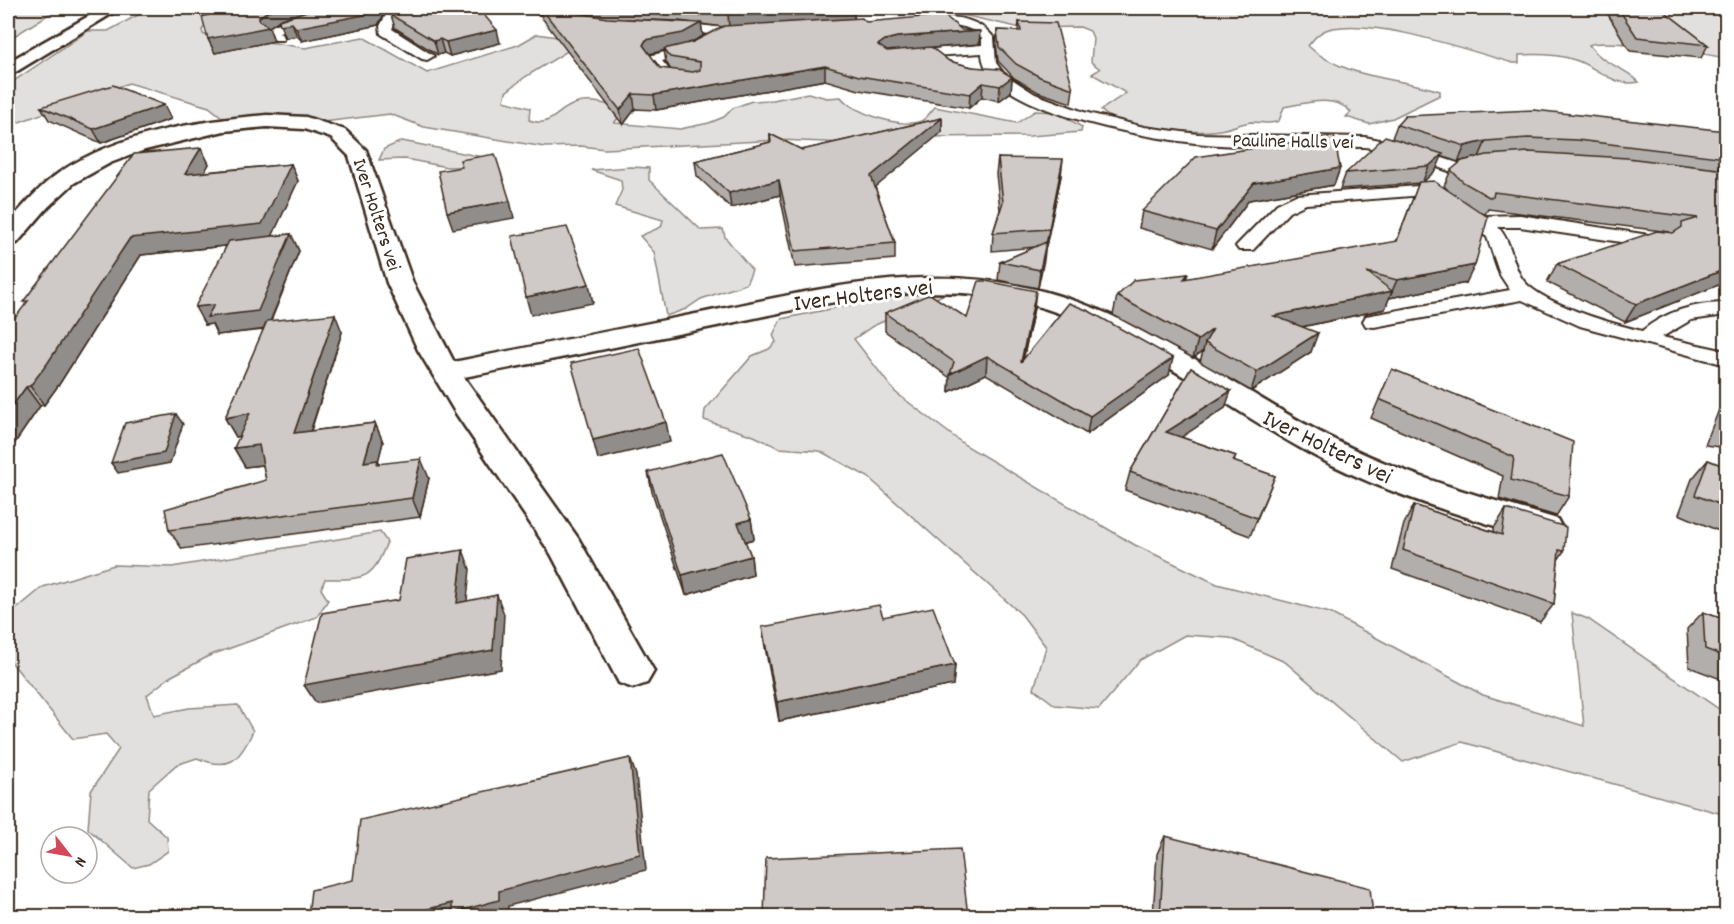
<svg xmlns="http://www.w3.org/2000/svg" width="1734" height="924" font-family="Dekko,sans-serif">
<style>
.green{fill:#e2e0de;stroke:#8e857e;stroke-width:1.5}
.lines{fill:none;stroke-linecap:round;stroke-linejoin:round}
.service-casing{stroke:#3b2a1e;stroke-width:4}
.minor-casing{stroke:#3b2a1e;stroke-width:5}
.secondary-casing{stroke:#3b2a1e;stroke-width:5}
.service{fill:#fff;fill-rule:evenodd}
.minor{fill:#fff;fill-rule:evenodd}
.secondary{fill:#fff;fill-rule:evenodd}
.wall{fill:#b2aeab;stroke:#3b2a1e;stroke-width:1.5;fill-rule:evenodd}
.shaded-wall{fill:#918d8b;stroke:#3b2a1e;stroke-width:1.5}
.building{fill:#cfcac7;stroke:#3b2a1e;stroke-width:1.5}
.labels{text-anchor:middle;stroke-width:6;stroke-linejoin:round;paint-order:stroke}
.far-street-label{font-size:20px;fill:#3b2a1e;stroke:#fff}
.street-label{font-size:24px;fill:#3b2a1e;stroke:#fff}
</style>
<rect width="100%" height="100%" fill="#fff"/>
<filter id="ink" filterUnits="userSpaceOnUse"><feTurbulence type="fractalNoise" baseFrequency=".0167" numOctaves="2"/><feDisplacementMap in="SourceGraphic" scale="12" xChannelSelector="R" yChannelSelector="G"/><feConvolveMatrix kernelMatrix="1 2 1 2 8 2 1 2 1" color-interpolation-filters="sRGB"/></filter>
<g filter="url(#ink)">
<!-- green -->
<g class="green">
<polygon points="8,8 59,8 8,40"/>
<path d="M 151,8 L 245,8 L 209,21 L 202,30 L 203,34 L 211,38 L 268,42 L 305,48 L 363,37 L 427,73 L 518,45 L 537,34 L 584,41 L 525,77 L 506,92 L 504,101 L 530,108 L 529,120 C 550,128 555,112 572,105 C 588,98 609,104 624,111 L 614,123 L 680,129 L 709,123 L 724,117 L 733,108 L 752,101 L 773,100 L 808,93 L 827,98 L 841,97 C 852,113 903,129 921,121 C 926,119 931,111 935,107 L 1017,123 L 1035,111 L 1057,112 L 1082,127 L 1081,132 L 1030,136 L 918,137 L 868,144 L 780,140 L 605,149 L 581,146 L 545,147 L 508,141 L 424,127 L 390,114 L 323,122 L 284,119 L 227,121 L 209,107 L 129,83 L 8,126 L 8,85 L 88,31 L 108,31 Z"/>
<path d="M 868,8 L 1726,8 L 1726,59 C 1708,53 1603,38 1589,45 C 1605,67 1623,65 1639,82 C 1614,88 1597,67 1575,60 C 1557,54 1538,54 1519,55 L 1519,63 L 1513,63 C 1466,50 1379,19 1333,28 C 1321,30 1315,37 1308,46 C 1345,79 1395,77 1440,91 L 1440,95 L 1393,118 L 1369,124 L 1346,117 L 1351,112 C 1334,94 1306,103 1284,107 L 1279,121 C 1269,125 1262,122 1251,122 C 1241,123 1230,129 1219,130 C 1193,134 1119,131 1101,110 L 1126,93 L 1092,74 L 1100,69 L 1091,62 L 1093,38 L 1090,31 L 1080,27 L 1021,28 L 958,14 L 898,15 Z"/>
<polygon points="402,141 488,158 484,166 447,167 405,159 379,160 384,149"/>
<polygon points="630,167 649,168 649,180 701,230 723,229 725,237 752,270 746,284 701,299 686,309 666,316 654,252 640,236 661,227 663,220 615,206 622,190 621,180 591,170"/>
<polygon points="954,290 873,326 854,339 895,392 965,445 1135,545 1217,584 1330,613 1483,695 1584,726 1572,613 1588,619 1726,714 1726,815 1462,742 1403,762 1285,662 1230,638 1185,635 1140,660 1099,709 1055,705 1034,689 1046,647 1022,615 868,477 820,451 779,448 754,436 704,420 705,410 752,356 769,349 776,342 773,335 781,319 885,298"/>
<path d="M 380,532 L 387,542 C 372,581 365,579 325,579 L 321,589 L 328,600 L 317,617 L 211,655 L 170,677 L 147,695 L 154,715 L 189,708 L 238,705 L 253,731 C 239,762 229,771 197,758 L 176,765 L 149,789 L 147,819 L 167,837 L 168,851 L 149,864 L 133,868 L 88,829 L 91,791 L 119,749 L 106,734 L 73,739 L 8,658 L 8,616 L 43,587 L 114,565 L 172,567 Z"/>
</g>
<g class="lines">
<defs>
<g id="service">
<polygon points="8,8 16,8 12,18 8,19"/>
<polygon points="312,8 412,8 410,11 399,12 392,29 434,56 427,60 422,59 381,34 380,26 387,13 345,17"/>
<polygon points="517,8 539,8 579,18 573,22"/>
<polygon points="314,11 318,12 318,18 279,32 284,37 283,40 273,40 266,32 271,26"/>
<path d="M 919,16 C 946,16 977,15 994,38 L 996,63 L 1004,74 L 1035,94 L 1084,112 L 1144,127 L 1198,134 L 1365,137 L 1399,144 L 1461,164 L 1463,168 L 1455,173 L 1390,151 L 1365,147 C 1309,146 1251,149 1195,143 C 1150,138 983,111 982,53 L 900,58 L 898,55 L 905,51 L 982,45 L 982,38 C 964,18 937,28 915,23 L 913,20 Z"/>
<polygon points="669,22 745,30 751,34 745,38 665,29 663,26"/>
<polygon points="699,43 704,44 704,50 662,61 672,73 691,77 691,83 662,80 647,59 649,56"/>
<polygon points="1432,185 1441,190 1438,194 1306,204 1289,212 1253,250 1239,250 1236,246 1277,204 1296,195"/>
<path d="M 1456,204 L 1483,216 L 1520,215 L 1668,238 L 1670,242 L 1661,248 L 1520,227 L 1498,227 C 1512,242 1511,260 1521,277 C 1536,303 1614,324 1642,331 C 1666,311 1696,303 1726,303 L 1726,315 L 1691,320 L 1662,337 L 1726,351 L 1726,365 L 1580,326 L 1522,300 L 1374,327 L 1366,326 L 1363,321 L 1366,316 L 1510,290 L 1500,275 L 1487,237 L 1447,209 Z"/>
</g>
<path id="minor" d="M 267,115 L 306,117 L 345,130 L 366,150 L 413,283 L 454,362 C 538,345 622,328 706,312 C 819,289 932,260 1046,292 C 1152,321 1240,392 1337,441 C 1406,476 1482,497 1557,519 L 1562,528 L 1557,537 L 1544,541 C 1466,517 1385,494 1313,455 C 1220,405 1133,332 1030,304 C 924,275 815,306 712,327 C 629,344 547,361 464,377 L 578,538 L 647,659 L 654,671 L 647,683 L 633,688 L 619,683 L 551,554 L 455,412 L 418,350 L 387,283 L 349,156 L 331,138 L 304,129 L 267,127 L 224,131 L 145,150 L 110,163 L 74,183 L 48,207 L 17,243 L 8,245 L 8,223 C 24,205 40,186 60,172 C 119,133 198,121 267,115 Z"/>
<polygon id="secondary" points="103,8 121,8 14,73 8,74 8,62"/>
</defs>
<!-- service casing -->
<use href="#service" class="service-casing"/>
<!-- minor casing -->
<use href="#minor" class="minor-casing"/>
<!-- secondary casing -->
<use href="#secondary" class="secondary-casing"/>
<!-- service -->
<use href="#service" class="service"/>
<!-- minor -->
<use href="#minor" class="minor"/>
<!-- secondary -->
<use href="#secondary" class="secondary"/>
</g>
<!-- wall -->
<g class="wall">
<polygon points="316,8 380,8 383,16 378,25 302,41 297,36 286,38 279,21 269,27 274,41 215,53 208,39"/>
<path d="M 539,8 L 854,8 L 854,18 L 866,22 L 979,44 L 932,48 L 949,61 L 1012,77 L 1011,92 L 999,101 L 982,97 L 969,108 L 859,90 L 825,80 L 656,110 L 635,109 L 623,125 L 542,18 ZM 625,19 L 679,21 L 694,23 ZM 701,24 L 723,27 L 693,42 L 689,43 L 703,36 ZM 664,50 L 666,62 L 671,70 L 660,68 L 649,54 Z"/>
<polygon points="1604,8 1660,8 1708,45 1701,58 1630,51"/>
<polygon points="391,15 500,43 450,56 444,53 438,55 395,28"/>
<polygon points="1019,22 1073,89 1071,103 1038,92 1014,78 998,61 996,44 997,30 1018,31"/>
<polygon points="164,105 171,119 101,143 49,120 41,107"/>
<polygon points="942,118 942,132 875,187 895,243 895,259 795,267 780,195 731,208 697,176 695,161 770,142 770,134 802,150"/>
<path d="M 1397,125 L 1726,131 L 1726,282 L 1625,322 L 1547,282 L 1557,264 L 1670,232 L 1488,209 L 1485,214 L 1483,214 L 1466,283 L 1389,298 L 1385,309 L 1302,327 L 1311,352 L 1251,391 L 1200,362 L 1203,351 L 1193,358 L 1113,315 L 1117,296 L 1188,274 L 1186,279 L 1396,242 L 1419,183 L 1340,189 L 1346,173 L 1392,138 ZM 1441,156 L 1458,162 L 1481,157 L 1451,170 L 1444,186 L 1448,190 L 1424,181 L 1436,170 Z"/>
<polygon points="201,148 209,164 204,172 291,164 298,181 272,236 291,234 299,251 271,321 342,332 311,431 375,423 383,442 378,460 380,464 429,478 420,517 182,549 169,530 266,480 263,465 245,467 234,448 240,436 236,437 225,418 264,330 217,335 212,324 205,325 226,246 141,255 60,383 44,405 40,406 8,453 25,305"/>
<polygon points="998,158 1061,176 1046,246 1045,246 1038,288 998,280 1000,262 1035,247 992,251 993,233 1000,210 996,174"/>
<polygon points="1340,168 1334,185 1249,200 1212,249 1139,228 1142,211"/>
<polygon points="1034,308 1023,360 1169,375 1087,434 986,374 949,392 950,378 885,331 885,313 967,318"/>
<polygon points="1191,368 1225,408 1181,437 1236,456 1234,462 1275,476 1250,536 1125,490 1130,472"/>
<polygon points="1392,369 1569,496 1556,516 1499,499 1503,476 1371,418"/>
<polygon points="1726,398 1726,448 1705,445 1720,407"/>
<polygon points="1708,460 1726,467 1726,534 1679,514 1692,479"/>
<polygon points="648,472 751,519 754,539 745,541 751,556 753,575 686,595 652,492"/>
<polygon points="1414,505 1494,532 1494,528 1506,509 1564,551 1558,560 1554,604 1540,622 1392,569 1404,524"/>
<polygon points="1703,612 1726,620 1726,681 1689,667 1687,629"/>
<polygon points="883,617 955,665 953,685 779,721 765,647 762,627"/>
<polygon points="1165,836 1373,916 1153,916 1157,854"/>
</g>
<!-- shaded-wall -->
<g class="shaded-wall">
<polygon points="273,8 311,8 311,10 281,19 269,27 274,41 215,53 208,39 259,20 259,17"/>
<polygon points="377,8 380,8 383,16 378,25 302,41 296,28"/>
<polygon points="829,8 854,8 854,19 729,28 728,14"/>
<polygon points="292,23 297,36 286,38 280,25"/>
<polygon points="701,23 703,36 684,46 649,54 643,45 646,40"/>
<polygon points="497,30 500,43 450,56 446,42"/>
<polygon points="980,31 979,44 897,51 885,53 878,45 885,40 897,37"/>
<polygon points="440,39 444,53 438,55 434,41"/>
<polygon points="825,66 825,80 656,110 654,95"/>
<polygon points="1012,77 1011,92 999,101 1000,86"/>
<polygon points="983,83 982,97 969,108 970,94"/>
<polygon points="633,94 635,109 623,125 620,110"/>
<polygon points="164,105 171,119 101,143 93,129"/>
<polygon points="942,118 942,132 871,191 871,176"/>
<polygon points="1486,141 1479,157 1458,162 1465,146"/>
<polygon points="201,148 209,164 194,191 185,174"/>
<polygon points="1443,154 1436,170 1422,183 1429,166"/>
<polygon points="1063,159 1061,176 1046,246 1049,229"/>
<polygon points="291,164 298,181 270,241 141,255 60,383 44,405 30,386 130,238"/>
<polygon points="1340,168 1334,185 1249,200 1212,249 1216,231 1254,183"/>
<polygon points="779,180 780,195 731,208 729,193"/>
<polygon points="510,201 514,218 453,229 447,212"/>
<polygon points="291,234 299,251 267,329 217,335 212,324 205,325 195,307"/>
<polygon points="1046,242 1044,260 1038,288 1040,270"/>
<polygon points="1475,265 1466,283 1389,298 1397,280"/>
<polygon points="1726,269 1726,282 1625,322 1636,304"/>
<polygon points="589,284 593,303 531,315 526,297"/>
<polygon points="1036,291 1034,308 1020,375 1021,362"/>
<polygon points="1392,291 1385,309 1268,334 1274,316"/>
<polygon points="335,314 342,332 304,451 294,433"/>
<polygon points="1213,329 1205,343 1203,351 1193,358 1198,340"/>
<polygon points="1318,333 1311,352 1251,391 1257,372"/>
<polygon points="987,356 986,374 949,392 950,374"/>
<polygon points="1173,358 1169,375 1087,434 1090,416"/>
<polygon points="26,387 40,406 8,453 8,412"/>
<polygon points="1231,391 1225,408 1162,450 1166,432"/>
<polygon points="250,413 260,431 236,437 225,418"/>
<polygon points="176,414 183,424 170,463 118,473 111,463"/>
<polygon points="666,422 670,442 598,459 593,440"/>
<polygon points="375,423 383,442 378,462 378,460 387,479 364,462"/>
<polygon points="259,445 269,464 245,467 234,448"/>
<polygon points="421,459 429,478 420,517 412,498"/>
<polygon points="751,519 754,539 740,543 738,523"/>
<polygon points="463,550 470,569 465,621 457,603"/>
<polygon points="751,556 753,575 686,595 682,575"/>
<polygon points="497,595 504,614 501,669 316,703 304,685"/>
<polygon points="955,665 953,685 779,721 777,702"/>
<polygon points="630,758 636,775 646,870 508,906 508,916 400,916 499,891"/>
</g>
<!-- building -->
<g class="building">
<polygon points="230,8 273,8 259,17 259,20 269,27 208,39 202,17"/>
<polygon points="316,8 377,8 374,13 296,28 292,23 280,25 279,20"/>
<polygon points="394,8 478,8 497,30 446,42 440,39 434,41 391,15"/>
<polygon points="541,8 551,8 607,18 701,23 683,33 646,40 643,45 660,68 693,72 700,70 700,62 670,57 664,49 693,42 724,26 862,18 866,22 944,15 962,30 980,31 897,37 885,40 878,45 887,51 931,47 949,61 972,67 999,69 1012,77 1000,86 983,83 970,94 859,76 825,66 654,95 633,94 620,110"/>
<polygon points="678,8 829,8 728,14"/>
<polygon points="1618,8 1660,8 1708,45 1637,37"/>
<polygon points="1019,22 1056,23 1073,89 1040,77 1016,64 999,47 997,30 1021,31"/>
<polygon points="113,85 164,105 93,129 41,107"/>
<polygon points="1534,110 1726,131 1726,158 1577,140 1528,138 1486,141 1465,146 1397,125 1405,116"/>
<polygon points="942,118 871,176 895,243 795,251 779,180 729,193 695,161 771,142 770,134 802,150"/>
<polygon points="1334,136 1340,168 1254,183 1216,231 1142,211 1196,157"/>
<polygon points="1385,136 1443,154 1429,166 1346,173"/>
<polygon points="201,148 185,174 291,164 262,224 130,238 47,364 30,386 26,387 8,412 8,327 28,301 23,302 134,154"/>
<polygon points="1529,152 1627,158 1726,170 1726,269 1636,304 1557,264 1657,231 1673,233 1682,227 1682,223 1698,218 1494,192 1493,197 1489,197 1463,182 1451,170 1462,161 1487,155"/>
<polygon points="495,154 510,201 447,212 438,171 462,167 460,160"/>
<polygon points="998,158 1063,159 1049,229 993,233 1003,202"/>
<polygon points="1434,181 1488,217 1475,265 1397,280 1367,272 1392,291 1274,316 1318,333 1257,372 1205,343 1213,329 1198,340 1117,296 1134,280 1188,274 1184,279 1397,241 1419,182"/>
<polygon points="567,227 589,284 526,297 512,236"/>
<polygon points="291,234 258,311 207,317 214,305 195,307 229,241"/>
<polygon points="1046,242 1040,270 1000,262"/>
<polygon points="979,281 986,281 1036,291 1021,362 1069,303 1089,311 1173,358 1090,416 987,356 950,374 954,362 885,313 930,294 967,318"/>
<polygon points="335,314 294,433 375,423 364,462 378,460 377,464 421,459 412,498 169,530 165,509 266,480 259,445 234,448 250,413 225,418 267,321"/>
<polygon points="639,348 666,422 593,440 571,363"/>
<polygon points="1191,368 1231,391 1166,432 1236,456 1233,461 1275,476 1257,518 1130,472"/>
<polygon points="1392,369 1573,442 1569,496 1511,480 1514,457 1379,399"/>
<polygon points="1726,409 1726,427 1720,426"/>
<polygon points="176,414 164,453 111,463 125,423"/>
<polygon points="723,453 751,519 738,523 751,556 682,575 648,472"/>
<polygon points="1708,460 1726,467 1726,507 1695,495"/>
<polygon points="1414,505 1502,535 1506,509 1566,527 1564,551 1559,550 1554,604 1403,550"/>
<polygon points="463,550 457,603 497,595 493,650 304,685 322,613 399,600 406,559"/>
<polygon points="879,605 883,617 933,607 955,665 777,702 762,627"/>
<polygon points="1703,612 1726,620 1726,657 1705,649"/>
<polygon points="630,758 640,854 499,891 499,900 452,913 452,903 400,916 308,916 311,890 353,880 360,820"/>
<polygon points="1165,836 1370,888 1373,916 1160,916"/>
<polygon points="960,849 968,916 764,916 766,858"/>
</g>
</g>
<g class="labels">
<!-- far-street labels -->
<g class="far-street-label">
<text transform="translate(1293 140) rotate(1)" y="7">Pauline Halls vei</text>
<text transform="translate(378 214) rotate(72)" y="7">Iver Holters vei</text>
</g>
<!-- street labels -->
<g class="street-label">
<text transform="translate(863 294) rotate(-7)" y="8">Iver Holters vei</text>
<text transform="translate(1328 446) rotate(26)" y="8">Iver Holters vei</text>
</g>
</g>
<!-- margin -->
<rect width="1734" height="924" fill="none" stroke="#fff" stroke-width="30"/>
<rect x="15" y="15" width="1704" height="894" fill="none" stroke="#3b2a1e" stroke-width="2" filter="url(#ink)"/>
<!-- north arrow -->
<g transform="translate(69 855) rotate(121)"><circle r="28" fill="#ffffff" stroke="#b1aaa5" stroke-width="1.5"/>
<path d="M0-4.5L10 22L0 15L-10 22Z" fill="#d1495b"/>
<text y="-9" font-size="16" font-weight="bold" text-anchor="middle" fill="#3b2a1e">N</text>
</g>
</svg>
